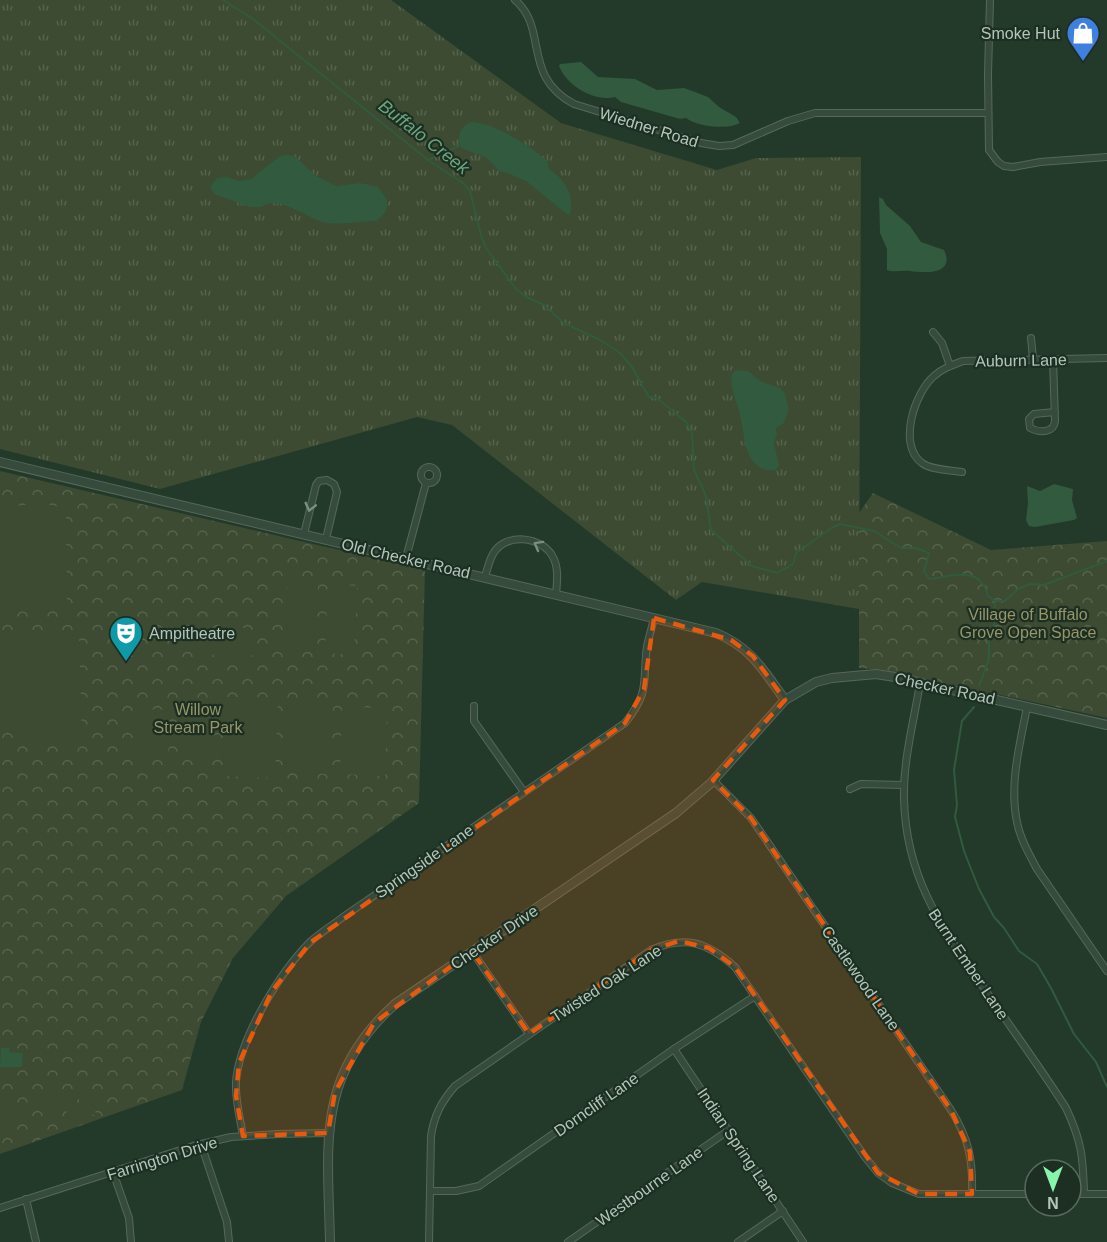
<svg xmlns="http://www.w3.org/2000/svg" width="1107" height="1242" font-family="Arial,sans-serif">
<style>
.grass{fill:url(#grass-tufts)}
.park{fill:url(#park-crowns)}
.garden{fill:#3c4b31}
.water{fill:#315a3e}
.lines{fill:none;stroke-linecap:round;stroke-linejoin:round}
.stream{stroke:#315a3e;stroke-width:2}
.minor-casing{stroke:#55685b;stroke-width:8}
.tertiary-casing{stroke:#55685b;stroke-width:10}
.minor{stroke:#374b3d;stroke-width:6}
.tertiary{stroke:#374b3d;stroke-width:8}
.oneway{stroke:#7b8f81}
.marked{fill:#e8590c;fill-opacity:0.2;stroke:#e8590c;stroke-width:4.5;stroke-dasharray:12 8;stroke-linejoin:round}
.labels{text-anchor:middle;stroke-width:4.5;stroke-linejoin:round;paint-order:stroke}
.poi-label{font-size:16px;fill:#b2c6b9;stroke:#1c2f22;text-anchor:end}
.street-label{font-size:16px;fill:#b2c6b9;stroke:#1c2f22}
.park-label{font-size:16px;fill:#979569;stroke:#1c2f22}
.water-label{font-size:18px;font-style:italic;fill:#6ca57d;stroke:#1c2f22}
</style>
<defs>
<pattern id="grass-tufts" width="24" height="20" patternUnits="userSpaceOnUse" patternTransform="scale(1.5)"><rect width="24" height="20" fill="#3c4b31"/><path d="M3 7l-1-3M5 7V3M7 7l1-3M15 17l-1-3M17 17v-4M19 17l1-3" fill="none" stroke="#56634d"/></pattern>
<pattern id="park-crowns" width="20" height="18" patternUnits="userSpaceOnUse" patternTransform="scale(1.5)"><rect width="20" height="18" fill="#3c4b31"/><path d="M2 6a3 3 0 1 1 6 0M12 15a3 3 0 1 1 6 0" fill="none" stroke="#56634d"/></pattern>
</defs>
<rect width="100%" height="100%" fill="#233a2a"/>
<!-- grass -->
<polygon class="grass" points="0,0 391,0 561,123 717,170 756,158 861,157 859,609 702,582 676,600 452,425 417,417 160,489 0,449"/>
<!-- park -->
<g class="park">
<polygon points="0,471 425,570 419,803 286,896 233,958 201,1022 182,1090 0,1154"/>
<polygon points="873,493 991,550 1107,541 1107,718 885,670 859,668 859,513"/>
</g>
<!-- garden -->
<g class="garden">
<polygon points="31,504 44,504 66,508 67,604 61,610 0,612 0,514 17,506"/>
<polygon points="288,582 318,584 314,652 285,651"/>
<polygon points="328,584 357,586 354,655 325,653"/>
<polygon points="221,623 257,631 250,663 213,655"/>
<polygon points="200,626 212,628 207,650 195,647"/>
<path d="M 0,633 L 65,634 L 76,636 L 79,639 L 82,737 C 54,742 20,744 0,720 Z"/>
<polygon points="225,697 278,698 275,778 223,776"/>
<polygon points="287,705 333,706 330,774 285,772"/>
<polygon points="342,707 387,708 385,776 340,774"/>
<polygon points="135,709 170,710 168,758 133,757"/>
<polygon points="180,710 215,712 213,760 178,759"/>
<polygon points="89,1089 96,1114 85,1117 77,1093"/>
<polygon points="56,1094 62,1114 50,1117 44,1097"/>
<polygon points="73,1094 81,1119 70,1122 62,1098"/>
<polygon points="0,1099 14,1100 13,1126 0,1125"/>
</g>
<!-- water -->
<g class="water">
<path d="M 581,62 L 598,77 L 635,79 L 657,90 L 684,88 L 695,92 L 708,97 L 719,107 L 736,117 L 740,123 C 727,130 698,127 686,118 L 680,119 L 621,102 L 615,97 C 594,102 567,86 559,66 L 560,64 Z"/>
<path d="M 473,122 C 499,125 526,144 547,160 L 549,169 C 565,179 575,196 570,214 L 568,215 L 526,181 L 507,173 L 499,171 L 487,158 L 461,148 C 455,137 461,124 473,122 Z"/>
<path d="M 288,155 L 295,156 L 316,176 L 336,186 L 360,183 L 378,187 C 390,202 391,208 377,221 C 359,221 336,227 319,221 C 305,216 276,195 262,207 L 250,207 L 214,194 L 210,187 L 217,178 L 228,177 L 238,181 L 251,179 L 280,156 Z"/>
<path d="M 879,197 L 883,199 L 886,205 L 910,226 L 921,242 L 944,250 C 956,275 924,273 910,271 C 902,270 895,273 887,270 L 887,249 L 880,233 Z"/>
<path d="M 736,370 L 748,371 L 760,381 L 780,388 L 785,393 L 789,410 L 783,424 L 776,428 L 777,434 L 774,443 L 779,465 L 776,470 C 744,474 745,436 740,415 C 737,400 729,390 732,374 Z"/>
<polygon points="1054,484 1073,489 1072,500 1077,518 1074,520 1035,527 1029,526 1026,520 1028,503 1027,486 1040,491"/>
<polygon points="1,1048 9,1048 9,1052 23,1053 22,1067 0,1067"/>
</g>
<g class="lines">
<!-- stream -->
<g class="stream">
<path d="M 223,0 L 253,19 L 428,160 L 463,183 L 470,191 L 481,235 L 486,248 L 516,289 L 526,297 L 544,305 L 564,323 L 602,341 L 620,353 L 632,367 L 649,397 L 657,398 L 686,422 L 692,433 L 694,470 L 706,496 L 711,530 L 752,566 L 777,573 L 793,564 L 796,553 L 833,527 L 840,524 L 874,531 L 901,548 L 915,548 L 929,553 L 924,571 L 929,579 C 953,576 981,565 988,596 L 995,601 L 1005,601 L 1018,589 L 1030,584 L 1044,585 L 1107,561"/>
<polyline points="428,160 459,146"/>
<polyline points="979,686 989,659 989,637 994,625 995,601"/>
<polyline points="974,707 962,721 954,770 957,805 955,817 964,851 979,889 994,917 1004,928 1019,951 1037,964 1051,988 1074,1034 1096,1062 1107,1087"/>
</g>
<defs>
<g id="minor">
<path d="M 515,0 C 549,29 521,76 574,104 L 701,143 L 719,146 L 733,145 L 788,121 L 815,113 L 988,113"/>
<polyline points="990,0 988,74 989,150 998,162 1004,166 1013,167 1040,162 1107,157"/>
<polyline points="933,332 942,343 950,366"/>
<polyline points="1031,338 1033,359"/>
<path d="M 1053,359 L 1055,421 C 1054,433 1040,433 1030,428 L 1029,419 L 1034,414 L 1055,412"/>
<circle cx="429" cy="475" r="8"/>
<path d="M 962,472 C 950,470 931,470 922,463 C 897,445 915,392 934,376 C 943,368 952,365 963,361 L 1107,358"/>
<polyline points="304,534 316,485 319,481 327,480 334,484 337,492 326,539"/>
<polyline points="406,558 426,483"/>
<path d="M 485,577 C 487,570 489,561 493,554 C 505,532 542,536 553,557 C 559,568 557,582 556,595"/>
<path d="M 920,683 C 914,721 903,760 904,799 C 906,878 941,926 984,988 C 1011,1028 1040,1067 1066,1108 C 1082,1142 1083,1157 1084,1194"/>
<polyline points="474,706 474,721 524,792"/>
<path d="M 1027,707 C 1020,744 1009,784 1017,822 C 1020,838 1029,854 1037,869 L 1107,971"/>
<path d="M 713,780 L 751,818 L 951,1110 C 969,1139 973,1160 972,1194"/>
<polyline points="850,789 861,784 904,785"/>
<polyline points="472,951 529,1034"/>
<polyline points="674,1049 803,1242"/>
<path d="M 243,1136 C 240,1118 235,1100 236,1082 C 239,1039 280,972 310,942 C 320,933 333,925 343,917 L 625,723 C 651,690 642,683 647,646 C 649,637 652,627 654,618"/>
<polyline points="201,1144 227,1222 229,1242"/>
<polyline points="113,1172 129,1218 131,1242"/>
<polyline points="430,1191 456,1191 479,1186 674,1049 755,996"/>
<polyline points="1071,1194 1107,1194"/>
<polyline points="26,1199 36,1242"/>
<polyline points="0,1208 193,1146 231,1137 278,1134 328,1133"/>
<path d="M 429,1242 L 431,1136 C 434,1116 441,1102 455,1086 L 651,950 C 685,935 707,942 735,967 L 865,1157 L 878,1173 L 892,1183 L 919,1194 L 1035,1194"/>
<polyline points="568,1242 729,1130"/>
<polyline points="738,1242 783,1211"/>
</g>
<g id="tertiary">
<path d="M 0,462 L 716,633 C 752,648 763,670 785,700"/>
<path d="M 330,1242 C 328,1145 315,1076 395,1004 L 676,813 L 711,783 L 785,700 L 816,682 L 832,678 L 876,674 L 895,677 L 1107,725"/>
</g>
</defs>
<!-- minor casing -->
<use href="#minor" class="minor-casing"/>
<!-- tertiary casing -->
<use href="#tertiary" class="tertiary-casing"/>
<!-- minor -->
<use href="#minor" class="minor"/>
<!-- tertiary -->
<use href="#tertiary" class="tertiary"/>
</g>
<!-- one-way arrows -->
<defs><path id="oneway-chevron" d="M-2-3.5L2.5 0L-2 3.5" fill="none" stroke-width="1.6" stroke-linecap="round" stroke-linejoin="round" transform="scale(1.5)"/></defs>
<g class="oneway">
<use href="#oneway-chevron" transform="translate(310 507) rotate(104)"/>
<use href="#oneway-chevron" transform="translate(538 545) rotate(-151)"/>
</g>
<!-- marked area -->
<path class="marked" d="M 654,618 L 731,640 L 753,656 L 785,700 L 713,780 L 751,818 L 951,1110 L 970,1152 L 972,1194 L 919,1194 L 878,1173 L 735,967 L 709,948 L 679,941 L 651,950 L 529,1034 L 472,951 L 374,1023 L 335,1092 L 328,1133 L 243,1136 L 236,1096 L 239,1063 L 272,991 L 311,942 L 625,723 L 644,689 Z"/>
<!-- icons -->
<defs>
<symbol id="shop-pin" viewBox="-11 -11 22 30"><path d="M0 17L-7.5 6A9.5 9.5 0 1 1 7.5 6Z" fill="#3f7fe0" stroke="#1c2f22"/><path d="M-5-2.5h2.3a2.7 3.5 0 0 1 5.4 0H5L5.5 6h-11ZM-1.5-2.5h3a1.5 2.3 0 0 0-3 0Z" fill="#fff"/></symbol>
<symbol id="theatre-pin" viewBox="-11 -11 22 30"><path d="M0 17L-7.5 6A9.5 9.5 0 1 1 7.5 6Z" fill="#0f9aa8" stroke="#1c2f22"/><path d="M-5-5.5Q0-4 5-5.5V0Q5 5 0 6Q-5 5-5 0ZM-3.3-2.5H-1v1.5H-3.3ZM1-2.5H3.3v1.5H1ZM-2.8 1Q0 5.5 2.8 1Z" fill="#fff"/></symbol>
</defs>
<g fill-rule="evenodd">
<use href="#shop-pin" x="1064" y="14" width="38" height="52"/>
<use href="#theatre-pin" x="107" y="614" width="38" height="52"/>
</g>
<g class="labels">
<!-- poi labels -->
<g class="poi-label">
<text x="1060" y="39">Smoke Hut</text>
<text x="149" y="639" text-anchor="start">Ampitheatre</text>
</g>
<!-- street labels -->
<g class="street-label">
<text transform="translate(649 127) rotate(17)" y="6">Wiedner Road</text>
<text transform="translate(1021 360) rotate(-1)" y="6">Auburn Lane</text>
<text transform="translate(406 558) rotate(13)" y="6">Old Checker Road</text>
<text transform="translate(945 688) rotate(12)" y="6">Checker Road</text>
<text transform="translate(424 861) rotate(-35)" y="6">Springside Lane</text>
<text transform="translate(494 937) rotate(-34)" y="6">Checker Drive</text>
<text transform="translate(969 964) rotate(56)" y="6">Burnt Ember Lane</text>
<text transform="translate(861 978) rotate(55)" y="6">Castlewood Lane</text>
<text transform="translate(606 983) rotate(-33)" y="6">Twisted Oak Lane</text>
<text transform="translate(596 1104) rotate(-35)" y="6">Dorncliff Lane</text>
<text transform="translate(739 1145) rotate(56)" y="6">Indian Spring Lane</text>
<text transform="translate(162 1158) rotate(-17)" y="6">Farrington Drive</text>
<text transform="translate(649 1186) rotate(-35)" y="6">Westbourne Lane</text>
</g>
<!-- park labels -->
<g class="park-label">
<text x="1028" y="620">Village of Buffalo<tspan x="1028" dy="18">Grove Open Space</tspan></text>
<text x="198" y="715">Willow<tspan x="198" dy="18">Stream Park</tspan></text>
</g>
<!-- water labels -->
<g class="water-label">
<text transform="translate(424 137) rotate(38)" y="6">Buffalo Creek</text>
</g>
</g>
<!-- north arrow -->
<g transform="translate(1053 1188) rotate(180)"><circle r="28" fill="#1c2f22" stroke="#586b5e" stroke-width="1.5"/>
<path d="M0-4.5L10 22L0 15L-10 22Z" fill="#88f5ad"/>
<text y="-9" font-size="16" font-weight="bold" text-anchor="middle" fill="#b2c6b9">N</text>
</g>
</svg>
